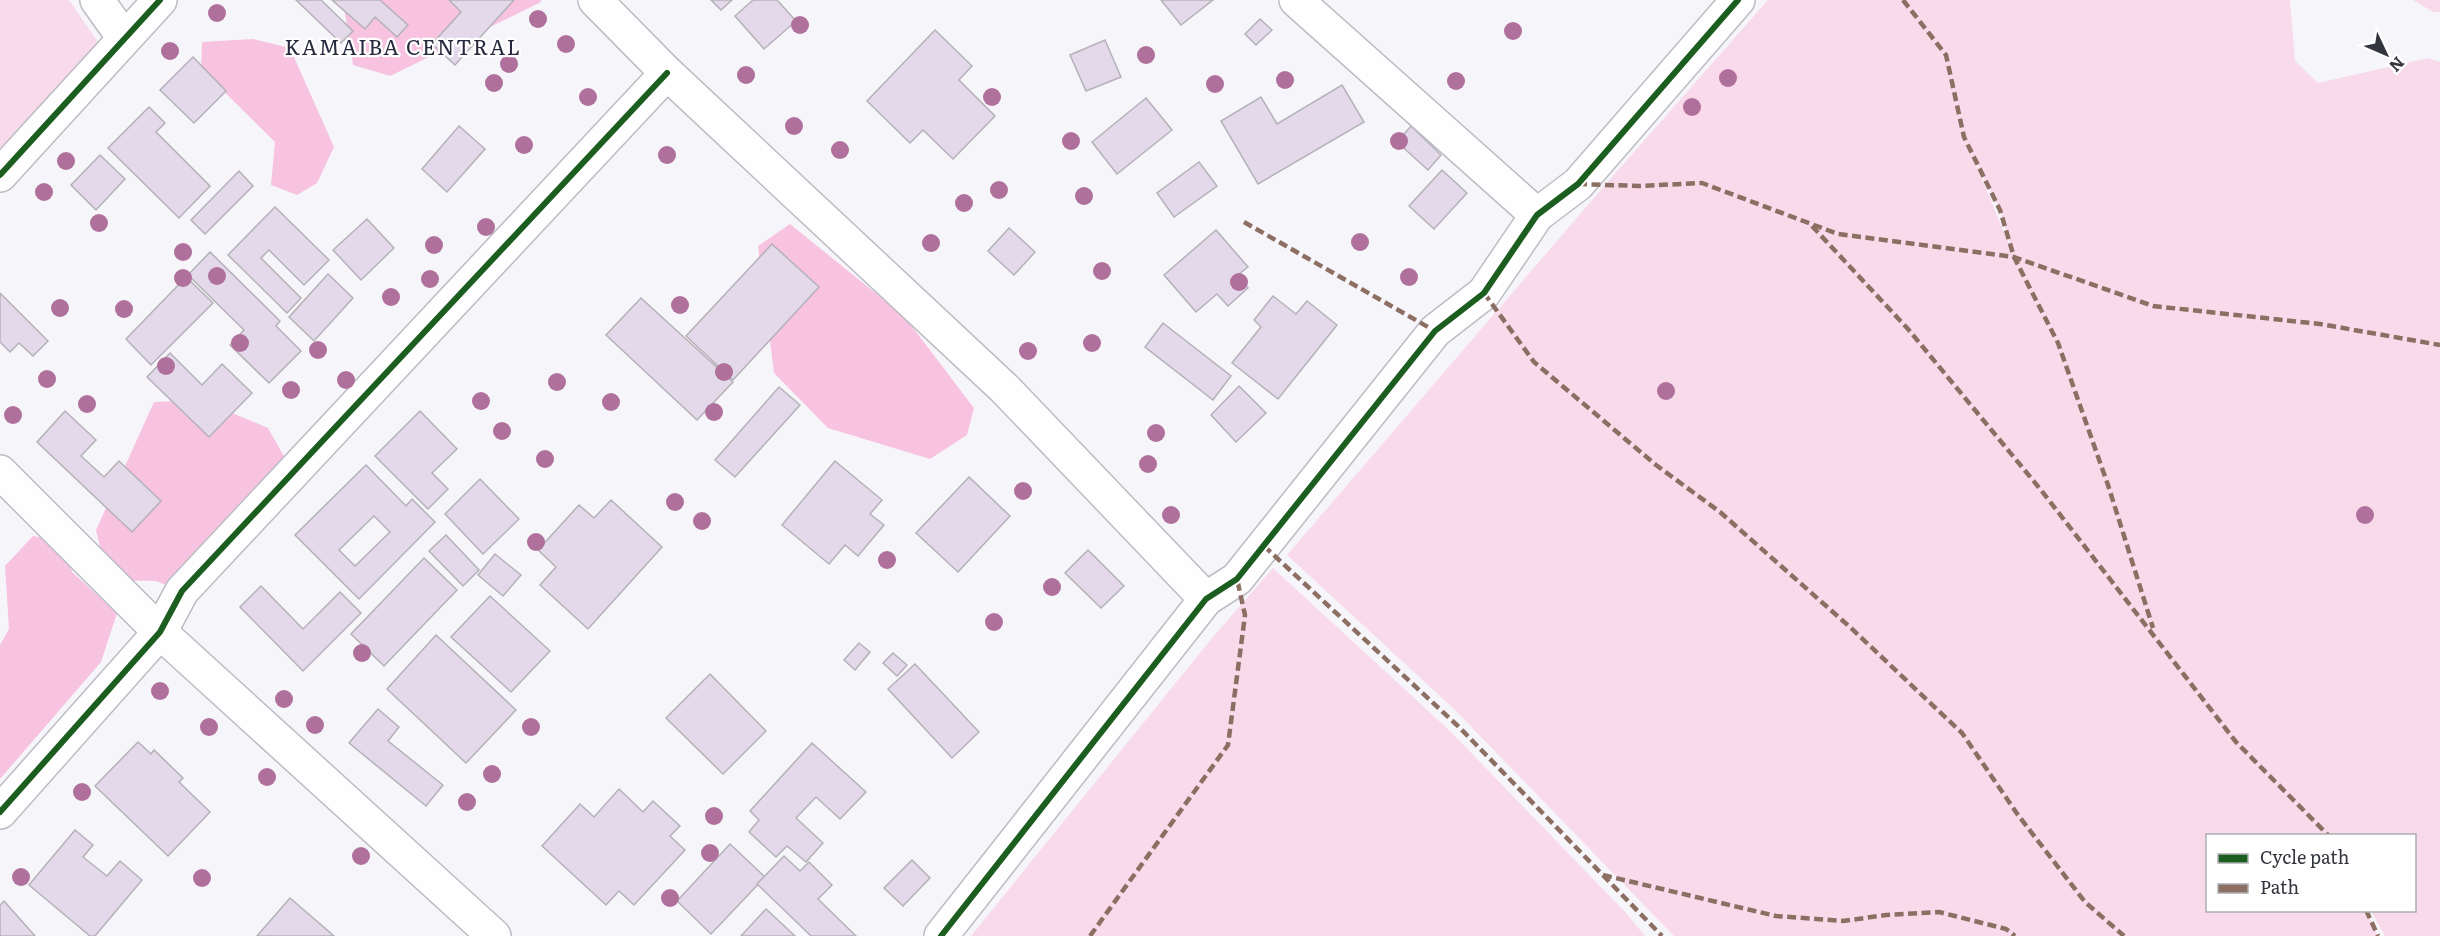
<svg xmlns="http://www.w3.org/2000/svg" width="2440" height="936" font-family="Literata,serif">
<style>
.green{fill:#f8daeb;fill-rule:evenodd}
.forest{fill:#f7c3e0}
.building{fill:#e3d9ea;stroke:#b5b1b8;stroke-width:1.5;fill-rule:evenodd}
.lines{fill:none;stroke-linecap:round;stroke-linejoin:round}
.minor-casing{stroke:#bcbdc4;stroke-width:36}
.minor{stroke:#fefefe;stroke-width:33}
.quiet{stroke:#8d6e63;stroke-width:4.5;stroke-dasharray:9 4.5;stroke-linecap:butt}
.cycleway-casing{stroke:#fff;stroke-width:10}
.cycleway{stroke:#1b5e20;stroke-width:6}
.tree{fill:#b0709c}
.labels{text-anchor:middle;stroke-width:4.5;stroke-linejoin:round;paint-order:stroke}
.quarter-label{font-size:21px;letter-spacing:1.5px;fill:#27293e;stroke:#fff}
</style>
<rect width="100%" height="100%" fill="#f6f6fa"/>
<!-- green -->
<g class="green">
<polygon points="0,0 69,0 100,45 0,148"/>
<path d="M 1768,0 L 2290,0 L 2295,61 L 2318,83 L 2428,58 L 2440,62 L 2440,936 L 2385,936 L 2371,911 L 2414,910 L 2414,836 L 2208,836 L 2208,910 L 2366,911 L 2378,936 L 1674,936 L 1454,709 L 1287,555 L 1605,185 ZM 1971,152 L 2000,210 L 2011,247 L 2010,247 Z"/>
<polygon points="2413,0 2440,0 2440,12 2433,12"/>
<polygon points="1273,568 1450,731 1627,914 1645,936 971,936 1212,638"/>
</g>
<!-- forest -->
<g class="forest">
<polygon points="343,0 541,0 541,2 390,76 353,65"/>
<polygon points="253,39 290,48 334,147 317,183 297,195 271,185 275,142 201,69 202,42"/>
<polygon points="790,224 904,316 974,408 967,435 930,459 828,428 774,373 758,246"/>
<polygon points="202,400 268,428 285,458 182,591 156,581 108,580 96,530 154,402"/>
<polygon points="33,536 65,542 72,572 117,613 101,662 0,779 0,645 9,629 5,566"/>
</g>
<!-- building -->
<g class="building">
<polygon points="296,0 321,0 353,31 341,43"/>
<polygon points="332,0 380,0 408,25 397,37 375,17 365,29"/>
<polygon points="449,0 514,0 455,65 432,44 461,12"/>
<polygon points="711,0 732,0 721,10"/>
<polygon points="753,0 777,0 796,21 764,49 735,16"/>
<polygon points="1161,0 1213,0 1181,25"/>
<polygon points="1260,19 1272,30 1256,45 1245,34"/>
<polygon points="935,30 972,66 959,80 995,116 953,159 923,130 910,143 867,101"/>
<polygon points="1105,40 1121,77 1086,91 1070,55"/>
<polygon points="193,57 226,91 194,123 160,90"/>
<polygon points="1342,85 1364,122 1258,184 1221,121 1261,97 1277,124"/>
<polygon points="1146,98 1172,130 1117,174 1092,142"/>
<polygon points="149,107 165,123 156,132 210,186 179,218 108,148"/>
<polygon points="459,126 485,149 447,192 422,169"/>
<polygon points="1411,126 1441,155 1428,170 1397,142"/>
<polygon points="100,155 125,179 96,210 71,185"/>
<polygon points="1199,162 1217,186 1174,217 1157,193"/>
<polygon points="1442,170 1467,193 1434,229 1409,206"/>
<polygon points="239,171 253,186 205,234 191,220"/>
<polygon points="275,207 329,260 304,285 269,250 261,258 301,298 287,313 228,255"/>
<polygon points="367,219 394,248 361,280 333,250"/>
<polygon points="1009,228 1035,252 1014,275 988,251"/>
<polygon points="1216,230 1248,267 1238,275 1248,288 1228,306 1217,294 1196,312 1164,275"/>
<polygon points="772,244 819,287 733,380 686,336"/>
<polygon points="210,252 280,321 276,326 301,351 269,383 230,345 244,330 188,275"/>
<polygon points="328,274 353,298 314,341 289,317"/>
<polygon points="186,277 213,303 151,365 126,339"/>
<polygon points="0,293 48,341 33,356 19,343 10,352 0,342"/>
<polygon points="1273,296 1296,314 1307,301 1337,325 1278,399 1232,363 1261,327 1254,320"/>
<polygon points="641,298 733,382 697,420 606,335"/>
<polygon points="1163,323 1231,376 1213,400 1145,347"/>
<polygon points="170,353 202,385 222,364 252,393 209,437 147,377"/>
<polygon points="1239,386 1266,413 1236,442 1211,415"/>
<polygon points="779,387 800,405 735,477 715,460"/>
<polygon points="65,411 96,440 81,456 104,477 119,461 161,501 132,532 37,442"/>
<polygon points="420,411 457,449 432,473 448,489 428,509 375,456"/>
<polygon points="835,461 882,500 870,514 884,525 858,556 845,545 829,564 782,525"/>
<path d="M 366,465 L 406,506 L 412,499 L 435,522 L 359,599 L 295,535 ZM 374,516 L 390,532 L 355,566 L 339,550 Z"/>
<polygon points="969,477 1010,516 958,572 916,533"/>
<polygon points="480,479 519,519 483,554 445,514"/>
<polygon points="611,500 662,547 588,629 540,585 556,567 538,550 579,505 594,518"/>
<polygon points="446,535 479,570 463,586 429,551"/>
<polygon points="1088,550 1124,586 1101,608 1065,573"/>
<polygon points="495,554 521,575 503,596 478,575"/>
<polygon points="424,558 457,590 384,666 351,634"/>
<polygon points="261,586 303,629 340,592 361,613 303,671 240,607"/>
<polygon points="490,596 550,651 511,692 451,637"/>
<polygon points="436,635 516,710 466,763 387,689"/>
<polygon points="859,643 870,652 855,670 844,660"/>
<polygon points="893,653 907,665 897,676 883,663"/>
<polygon points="915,664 979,732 952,758 888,689"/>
<polygon points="710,674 766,731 723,774 666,718"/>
<polygon points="378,709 399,727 388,741 443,785 426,806 349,743"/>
<polygon points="138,742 151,754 154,750 183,778 179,782 210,812 168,856 95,786"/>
<polygon points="812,743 866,792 840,819 816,797 796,818 823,843 806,862 787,846 776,857 749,832 759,820 750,811"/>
<polygon points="619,789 643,812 653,801 680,826 670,836 685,850 634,905 619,891 606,905 542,846 580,804 594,817"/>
<polygon points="75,830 93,845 83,857 107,876 120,861 142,880 95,936 90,936 29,885"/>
<polygon points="730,844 765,877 711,934 677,901"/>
<polygon points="784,856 800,871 809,862 832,885 818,899 856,936 811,936 757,884"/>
<polygon points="912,860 930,878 903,906 884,888"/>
<polygon points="290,898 334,936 257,936"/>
<polygon points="4,901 35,936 0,936 0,905"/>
<polygon points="766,909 795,936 741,936"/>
</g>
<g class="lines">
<defs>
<g id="minor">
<polyline points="97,0 124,38"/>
<polyline points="595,0 667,73 1005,389 1206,599"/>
<polyline points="1296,0 1537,215"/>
<polyline points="0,175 160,0"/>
<polyline points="0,472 160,632 494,936"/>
<polyline points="0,812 160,632 182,591 667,73"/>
<polyline points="941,936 1206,599 1237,579 1435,331 1484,293 1537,215 1578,184 1738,0"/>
</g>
</defs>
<!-- minor casing -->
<use href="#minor" class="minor-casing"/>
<!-- minor -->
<use href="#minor" class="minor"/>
<!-- quiet -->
<g class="quiet">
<polyline points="1903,0 1946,55 1964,137 2000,210 2014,257 2058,343 2108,485 2153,628"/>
<polyline points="1578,184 1639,186 1702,183 1838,234 2014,257 2153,306 2320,324 2440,345"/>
<polyline points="1244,222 1435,331"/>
<polyline points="1812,226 1908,329 2041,490 2236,742 2329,836"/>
<polyline points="1484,293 1534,362 1656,465 1720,512 1851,628 1962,733 2018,815 2085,902 2124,936"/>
<polyline points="1264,546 1459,727 1662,936"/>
<polyline points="1603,875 1776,916 1843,921 1886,915 1939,912 2006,929 2015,936"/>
<polyline points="2366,910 2378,936"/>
<polyline points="1090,936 1228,745 1245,615 1237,579"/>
</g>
<defs>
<g id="cycleway">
<polyline points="0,175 160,0"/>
<polyline points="0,812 160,632 182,591 667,73"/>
<polyline points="941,936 1206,599 1237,579 1435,331 1484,293 1537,215 1578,184 1738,0"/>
</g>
</defs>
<!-- cycleway casing -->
<use href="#cycleway" class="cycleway-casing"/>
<!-- cycleway -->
<use href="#cycleway" class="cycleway"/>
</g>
<!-- trees -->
<g class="tree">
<circle cx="217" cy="13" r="9"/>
<circle cx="538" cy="19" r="9"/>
<circle cx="800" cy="25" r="9"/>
<circle cx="1513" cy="31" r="9"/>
<circle cx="566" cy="44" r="9"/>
<circle cx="170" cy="51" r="9"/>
<circle cx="1146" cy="55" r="9"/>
<circle cx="509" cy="64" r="9"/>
<circle cx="746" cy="75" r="9"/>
<circle cx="1728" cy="78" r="9"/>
<circle cx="1285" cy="80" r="9"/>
<circle cx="1456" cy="81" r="9"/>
<circle cx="494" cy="83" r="9"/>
<circle cx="1215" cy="84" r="9"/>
<circle cx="588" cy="97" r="9"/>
<circle cx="992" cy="97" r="9"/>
<circle cx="1692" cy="107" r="9"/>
<circle cx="794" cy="126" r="9"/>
<circle cx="1071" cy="141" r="9"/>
<circle cx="1399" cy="141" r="9"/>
<circle cx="524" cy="145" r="9"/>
<circle cx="840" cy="150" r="9"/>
<circle cx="667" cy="155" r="9"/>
<circle cx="66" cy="161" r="9"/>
<circle cx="999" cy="190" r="9"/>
<circle cx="44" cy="192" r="9"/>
<circle cx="1084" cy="196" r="9"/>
<circle cx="964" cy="203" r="9"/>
<circle cx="99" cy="223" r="9"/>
<circle cx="486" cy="227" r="9"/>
<circle cx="1360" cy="242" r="9"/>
<circle cx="931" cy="243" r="9"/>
<circle cx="434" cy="245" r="9"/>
<circle cx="183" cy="252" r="9"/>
<circle cx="1102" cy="271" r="9"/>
<circle cx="217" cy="276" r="9"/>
<circle cx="1409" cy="277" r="9"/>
<circle cx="183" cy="278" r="9"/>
<circle cx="430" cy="279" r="9"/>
<circle cx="1239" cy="282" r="9"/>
<circle cx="391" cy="297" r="9"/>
<circle cx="680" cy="305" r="9"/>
<circle cx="60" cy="308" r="9"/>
<circle cx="124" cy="309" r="9"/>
<circle cx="240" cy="343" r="9"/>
<circle cx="1092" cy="343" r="9"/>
<circle cx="318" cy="350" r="9"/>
<circle cx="1028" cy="351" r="9"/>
<circle cx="166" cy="366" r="9"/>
<circle cx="724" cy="372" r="9"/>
<circle cx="47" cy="379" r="9"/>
<circle cx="346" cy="380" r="9"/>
<circle cx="557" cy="382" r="9"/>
<circle cx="291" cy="390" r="9"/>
<circle cx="1666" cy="391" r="9"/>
<circle cx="481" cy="401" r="9"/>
<circle cx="611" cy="402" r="9"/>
<circle cx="87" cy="404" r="9"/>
<circle cx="714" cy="412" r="9"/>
<circle cx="13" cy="415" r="9"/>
<circle cx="502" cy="431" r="9"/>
<circle cx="1156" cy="433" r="9"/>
<circle cx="545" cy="459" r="9"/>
<circle cx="1148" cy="464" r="9"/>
<circle cx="1023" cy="491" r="9"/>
<circle cx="675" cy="502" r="9"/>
<circle cx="1171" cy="515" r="9"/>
<circle cx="2365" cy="515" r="9"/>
<circle cx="702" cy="521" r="9"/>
<circle cx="536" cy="542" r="9"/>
<circle cx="887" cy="560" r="9"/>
<circle cx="1052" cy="587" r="9"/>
<circle cx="994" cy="622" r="9"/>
<circle cx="362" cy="653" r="9"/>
<circle cx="160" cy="691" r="9"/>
<circle cx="284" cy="699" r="9"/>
<circle cx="315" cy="725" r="9"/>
<circle cx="209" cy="727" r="9"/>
<circle cx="531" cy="727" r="9"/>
<circle cx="492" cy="774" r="9"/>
<circle cx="267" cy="777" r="9"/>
<circle cx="82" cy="792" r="9"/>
<circle cx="467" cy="802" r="9"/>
<circle cx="714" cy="816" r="9"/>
<circle cx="710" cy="853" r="9"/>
<circle cx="361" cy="856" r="9"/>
<circle cx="21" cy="877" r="9"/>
<circle cx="202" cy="878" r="9"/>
<circle cx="670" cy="898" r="9"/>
</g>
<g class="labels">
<!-- quarter labels -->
<g class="quarter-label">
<text x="403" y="55">KAMAIBA CENTRAL</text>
</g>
</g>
<!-- legend -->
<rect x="2206" y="834" width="210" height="78" fill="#ffffff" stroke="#adaeb2" stroke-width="1.5"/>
<rect x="2218" y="854" width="30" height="9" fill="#1b5e20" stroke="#adaeb2" stroke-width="1.5"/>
<text x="2260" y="864" font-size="18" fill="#32343e">Cycle path</text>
<rect x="2218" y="884" width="30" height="9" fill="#8d6e63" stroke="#adaeb2" stroke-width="1.5"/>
<text x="2260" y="894" font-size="18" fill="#32343e">Path</text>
<!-- north arrow -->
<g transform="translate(2386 54) rotate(134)" stroke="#ffffff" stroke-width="4.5" paint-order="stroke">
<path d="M0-4.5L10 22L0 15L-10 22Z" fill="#32343e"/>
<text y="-9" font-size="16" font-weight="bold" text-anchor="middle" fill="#32343e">N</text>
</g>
</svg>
